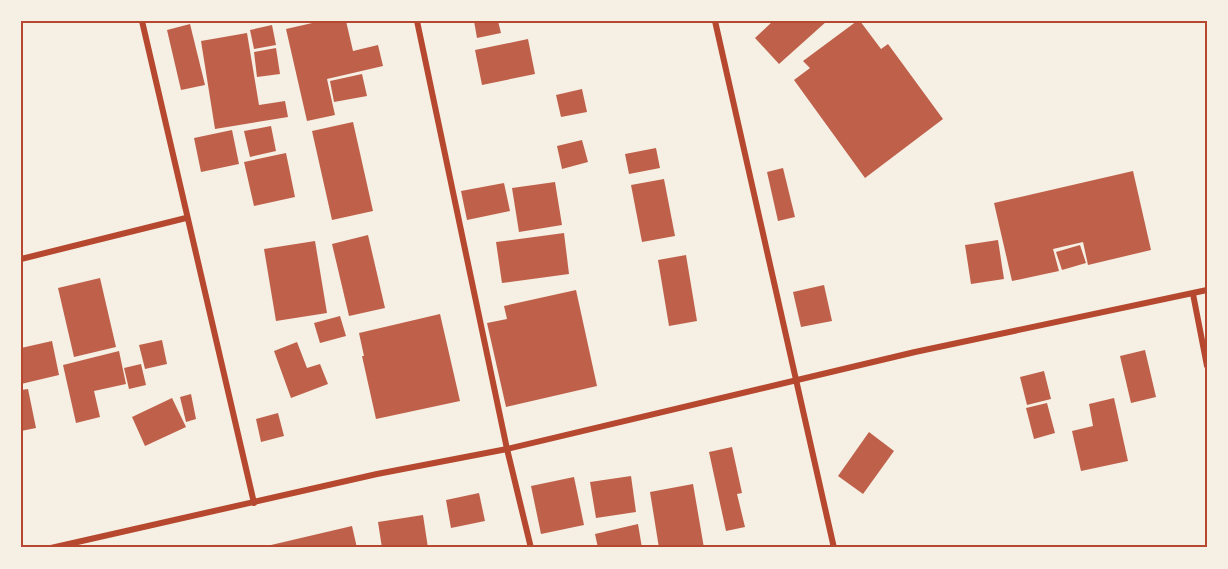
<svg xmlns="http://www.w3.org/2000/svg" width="1228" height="569" font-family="'Noto Sans',sans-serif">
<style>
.building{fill:#bf614a}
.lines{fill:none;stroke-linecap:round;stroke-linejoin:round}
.minor{stroke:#b5482f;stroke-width:6}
.neatline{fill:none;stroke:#b5482f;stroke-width:2}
</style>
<rect width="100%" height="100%" fill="#f6efe4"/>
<!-- building -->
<g class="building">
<polygon points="321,21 346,21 353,51 378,45 383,66 327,79 335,115 307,121 286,29"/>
<polygon points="474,21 498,21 501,33 477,38"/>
<polygon points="773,21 827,21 779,64 755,38"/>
<polygon points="857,21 860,21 881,49 888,44 943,119 865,178 794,80 810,68 803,61"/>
<polygon points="190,24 205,85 181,90 167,30"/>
<polygon points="272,25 276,45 254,49 250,30"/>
<polygon points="247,33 259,105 285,101 288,117 215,129 201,41"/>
<polygon points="528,39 535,74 482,85 475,50"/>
<polygon points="276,48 280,74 257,77 254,52"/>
<polygon points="362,74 367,96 334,102 330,81"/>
<polygon points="582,89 587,112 561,117 556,95"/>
<polygon points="353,122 373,211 332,220 312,131"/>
<polygon points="271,126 276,151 250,157 244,131"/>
<polygon points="232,130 239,164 201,172 194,138"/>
<polygon points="582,140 588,162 562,169 557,146"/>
<polygon points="656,148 660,168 629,174 625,154"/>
<polygon points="286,153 295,197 254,206 244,162"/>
<polygon points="783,168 795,217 778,221 767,172"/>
<polygon points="1133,171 1151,250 1088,265 1083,242 1053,249 1059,271 1012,281 994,203"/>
<polygon points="664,179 675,236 642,242 631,185"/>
<polygon points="555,182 562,225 519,232 512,188"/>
<polygon points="504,183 510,211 467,220 461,191"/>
<polygon points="564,233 569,274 502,283 496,242"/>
<polygon points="368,235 385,308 349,316 332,244"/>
<polygon points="998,240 1004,279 971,284 965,245"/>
<polygon points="315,241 327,313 276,321 264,249"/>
<polygon points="1080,245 1086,263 1062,270 1056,252"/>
<polygon points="686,255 697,321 669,326 658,260"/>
<polygon points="100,278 116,347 74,357 58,288"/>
<polygon points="824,285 832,321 801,327 793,292"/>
<polygon points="576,290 597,386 506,407 487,323 507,319 504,306"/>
<polygon points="440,314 460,401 376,419 362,356 364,356 359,333"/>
<polygon points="340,316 346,336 320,343 314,323"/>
<polygon points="162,340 167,364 145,369 139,345"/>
<polygon points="52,341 59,375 21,384 21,348"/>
<polygon points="297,342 307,368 320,364 328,384 291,398 274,351"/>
<polygon points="1145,350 1156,397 1131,403 1120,356"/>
<polygon points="119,351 126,384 94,391 100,417 76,423 63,365"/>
<polygon points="141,364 146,385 129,389 124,368"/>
<polygon points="1044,371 1051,399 1027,405 1020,377"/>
<polygon points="28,389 36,428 21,431 21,390"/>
<polygon points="191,394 196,419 186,422 180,397"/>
<polygon points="172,398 186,427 145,446 132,417"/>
<polygon points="1114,398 1128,461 1081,471 1072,431 1093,426 1089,404"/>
<polygon points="1047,403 1055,433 1034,439 1026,408"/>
<polygon points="278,413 284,436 261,442 256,419"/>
<polygon points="869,432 894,451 863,494 838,476"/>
<polygon points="732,447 742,493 737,494 745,527 726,531 709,452"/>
<polygon points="631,476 636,512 596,518 590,482"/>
<polygon points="574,477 584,525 541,534 531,486"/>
<polygon points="693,484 704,548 659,548 650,492"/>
<polygon points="479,493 485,521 451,528 446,500"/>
<polygon points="423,515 428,548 382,548 378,522"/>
<polygon points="638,524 642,548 598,548 595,534"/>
<polygon points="352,526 357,548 271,548 271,545"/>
</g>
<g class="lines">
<!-- minor -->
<g class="minor">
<polyline points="142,21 254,503"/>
<polyline points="417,21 507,449 531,548"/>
<polyline points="715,21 834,548"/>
<polyline points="21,259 186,218"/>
<polyline points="1193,294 1207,366"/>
<polyline points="51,548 377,474 507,449 915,352 1207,290"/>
</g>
</g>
<!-- border -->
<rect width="1228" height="569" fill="none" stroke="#f6efe4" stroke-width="45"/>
<rect x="22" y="22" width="1184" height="524" class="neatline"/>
</svg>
